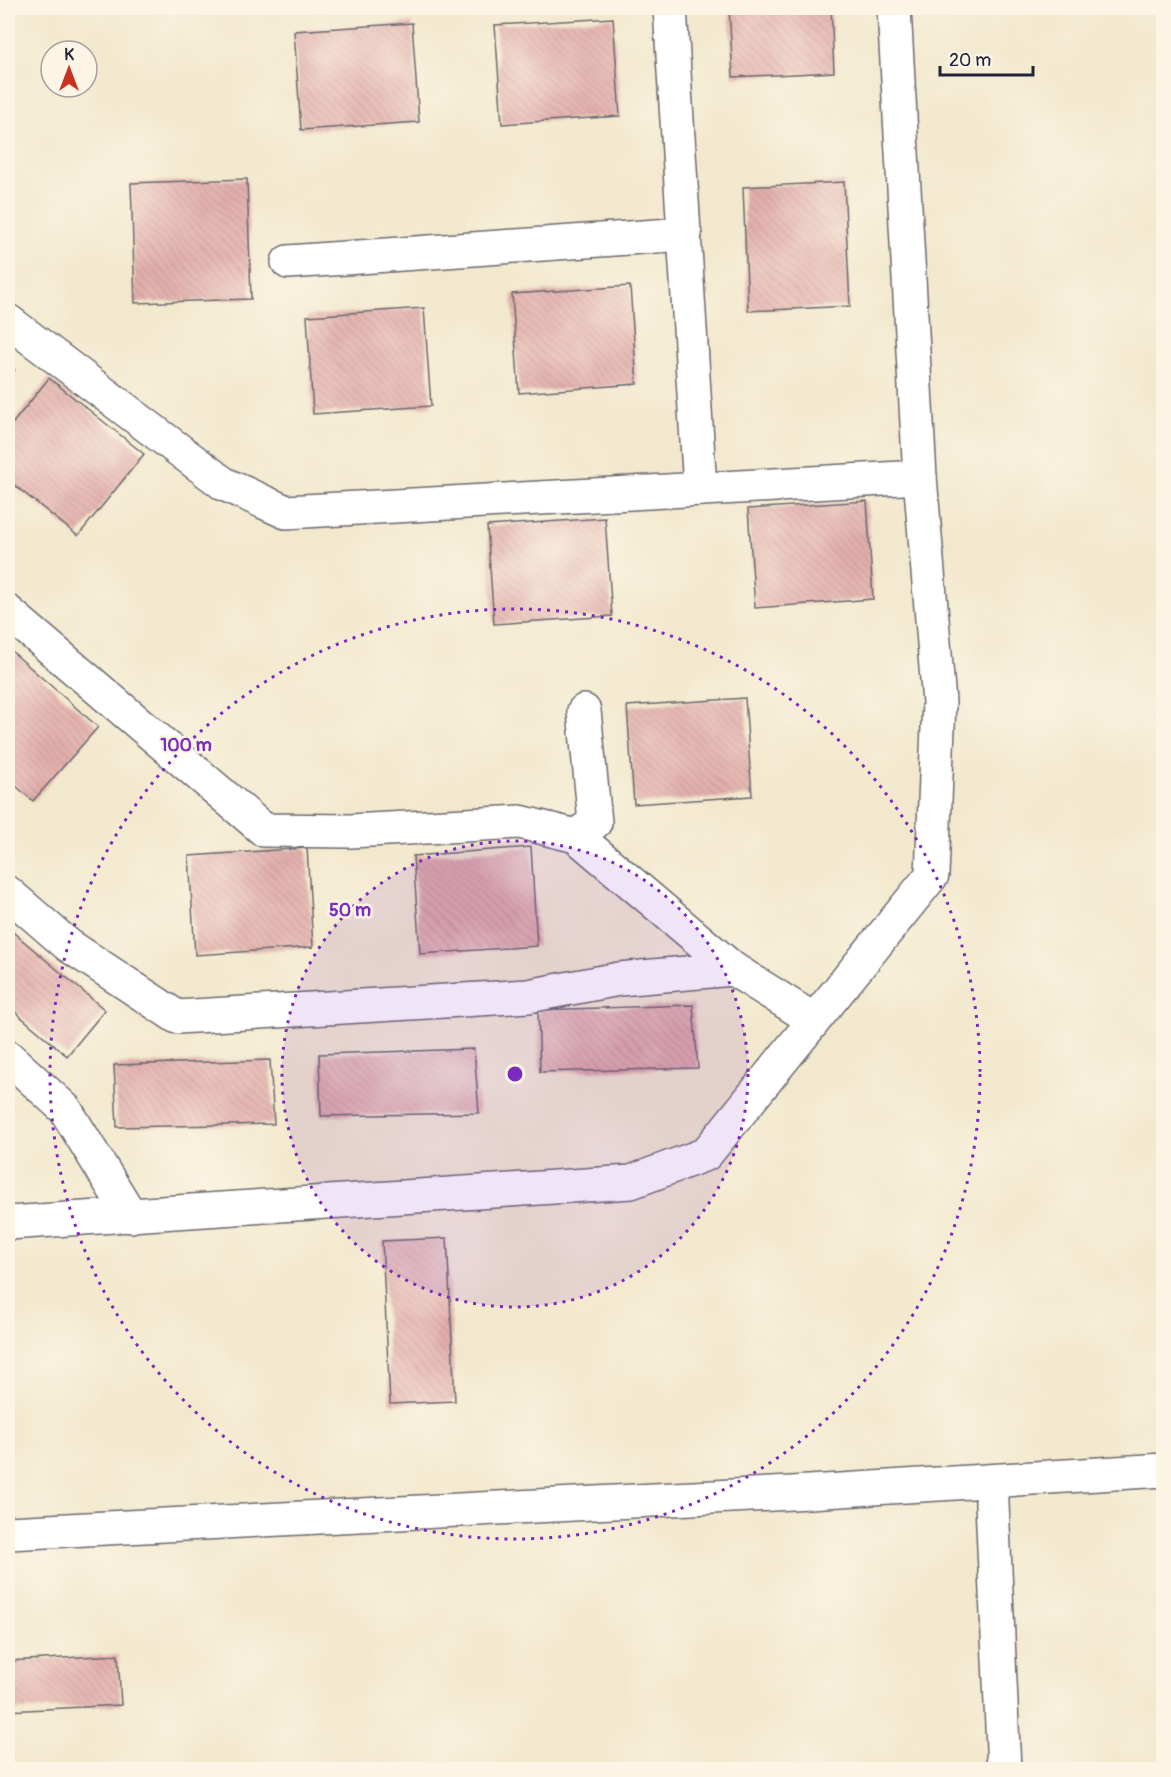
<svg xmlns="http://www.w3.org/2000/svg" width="1171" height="1777" font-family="Pangolin,sans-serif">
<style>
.building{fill:url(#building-back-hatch)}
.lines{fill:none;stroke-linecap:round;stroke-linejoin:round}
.minor-casing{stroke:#6b676e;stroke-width:36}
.tertiary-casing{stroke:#6b676e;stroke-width:36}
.path{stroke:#6b676e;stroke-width:4;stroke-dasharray:1.5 4.5;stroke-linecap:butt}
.minor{stroke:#fff;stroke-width:33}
.tertiary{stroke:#fff;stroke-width:33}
.ring{fill:none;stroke:#7b2cbf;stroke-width:3;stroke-dasharray:3 6}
.centre{fill:#7b2cbf;stroke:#fcf5e5;stroke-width:3}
.ring-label{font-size:18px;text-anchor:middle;font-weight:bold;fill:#7b2cbf;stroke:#fcf5e5;stroke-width:5;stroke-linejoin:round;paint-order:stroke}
</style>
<defs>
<pattern id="building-back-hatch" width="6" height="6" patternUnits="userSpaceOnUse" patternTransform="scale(1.5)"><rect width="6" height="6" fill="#e3afab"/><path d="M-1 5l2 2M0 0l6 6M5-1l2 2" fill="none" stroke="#c29694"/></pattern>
</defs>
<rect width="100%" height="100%" fill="#fcf5e5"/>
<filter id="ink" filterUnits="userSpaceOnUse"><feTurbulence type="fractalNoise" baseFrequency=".0167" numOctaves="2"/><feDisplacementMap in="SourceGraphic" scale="12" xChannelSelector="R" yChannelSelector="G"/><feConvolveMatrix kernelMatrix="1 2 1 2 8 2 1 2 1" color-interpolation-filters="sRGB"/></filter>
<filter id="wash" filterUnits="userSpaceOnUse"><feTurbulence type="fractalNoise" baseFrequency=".008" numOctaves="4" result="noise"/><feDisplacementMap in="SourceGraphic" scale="24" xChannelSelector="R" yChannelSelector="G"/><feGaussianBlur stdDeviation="1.35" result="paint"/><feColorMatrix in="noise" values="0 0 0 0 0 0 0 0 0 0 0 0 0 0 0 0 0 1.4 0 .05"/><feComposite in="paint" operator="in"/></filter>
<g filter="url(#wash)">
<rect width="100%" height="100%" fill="#f2e8cd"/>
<g id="blocks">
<!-- building -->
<g class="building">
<polygon points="729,8 831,8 834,72 733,77"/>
<polygon points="613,18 620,116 502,124 495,25"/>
<polygon points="412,23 419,122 301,130 294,31"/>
<polygon points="247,179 251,299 135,303 131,183"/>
<polygon points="844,182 850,306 748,311 743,187"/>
<polygon points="630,286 637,384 519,393 512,294"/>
<polygon points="424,308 431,406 313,414 307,316"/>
<polygon points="49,378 144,454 78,536 8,480 8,429"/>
<polygon points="867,501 873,599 755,608 748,509"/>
<polygon points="605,518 612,616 494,624 487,526"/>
<polygon points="8,648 98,727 33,801 8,779"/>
<polygon points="745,698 752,796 634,804 627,706"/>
<polygon points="531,847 537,946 420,954 413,856"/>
<polygon points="307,848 313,947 195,955 189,856"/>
<polygon points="8,928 105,1010 67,1056 8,1006"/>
<polygon points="693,1005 698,1068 540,1072 538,1010"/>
<polygon points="474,1049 479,1113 321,1116 319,1054"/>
<polygon points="270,1060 274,1124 117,1127 114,1065"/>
<polygon points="447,1238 455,1401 390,1404 382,1241"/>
<polygon points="118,1655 121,1705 8,1711 8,1661"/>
</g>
</g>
</g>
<g filter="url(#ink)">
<use href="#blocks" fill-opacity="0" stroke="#6b676e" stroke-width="1.5"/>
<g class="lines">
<defs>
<g id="minor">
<polyline points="670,8 700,489"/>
<polyline points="288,262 685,234"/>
<polyline points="8,321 224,484 286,512 920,477"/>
<polyline points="8,612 264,830 350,831 520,822 576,836 733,969 814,1020"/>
<polyline points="576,836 595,822 584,711"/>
<polyline points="8,893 68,945 177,1017 528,996 619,979 733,969"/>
<polyline points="8,1057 65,1109 131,1216"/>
<polyline points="8,1223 631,1182 706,1154 932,875 939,702 920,477 894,8"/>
<polyline points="991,1481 1004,1770"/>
</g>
<polyline id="tertiary" points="8,1533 792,1493 1164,1470"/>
</defs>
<!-- minor casing -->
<use href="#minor" class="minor-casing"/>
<!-- tertiary casing -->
<use href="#tertiary" class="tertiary-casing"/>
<!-- path -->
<polyline class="path" points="8,372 17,368"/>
<!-- minor -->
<use href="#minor" class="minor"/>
<!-- tertiary -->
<use href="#tertiary" class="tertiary"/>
</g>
</g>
<!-- distance rings -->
<circle cx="515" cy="1074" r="233" fill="#7b2cbf" fill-opacity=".12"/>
<g class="ring">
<circle cx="515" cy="1074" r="233"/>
<circle cx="515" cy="1074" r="465"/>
</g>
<circle cx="515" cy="1074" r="9" class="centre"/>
<g class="ring-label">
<text x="186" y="751">100 m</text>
<text x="350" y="916">50 m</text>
</g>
<!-- margin -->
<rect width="1171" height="1777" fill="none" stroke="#fcf5e5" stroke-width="30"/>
<!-- north arrow -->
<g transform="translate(69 69)"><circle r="28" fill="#fcf5e5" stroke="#a5a1a1" stroke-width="1.5"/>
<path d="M0-4.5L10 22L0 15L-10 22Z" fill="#c8321e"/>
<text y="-9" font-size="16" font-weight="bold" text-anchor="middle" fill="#22223b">K</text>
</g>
<!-- scale -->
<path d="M940 66v9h93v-9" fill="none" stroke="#22223b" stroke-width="3"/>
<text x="949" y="66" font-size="18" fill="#22223b" stroke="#fcf5e5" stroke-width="4.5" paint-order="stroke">20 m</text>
</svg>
